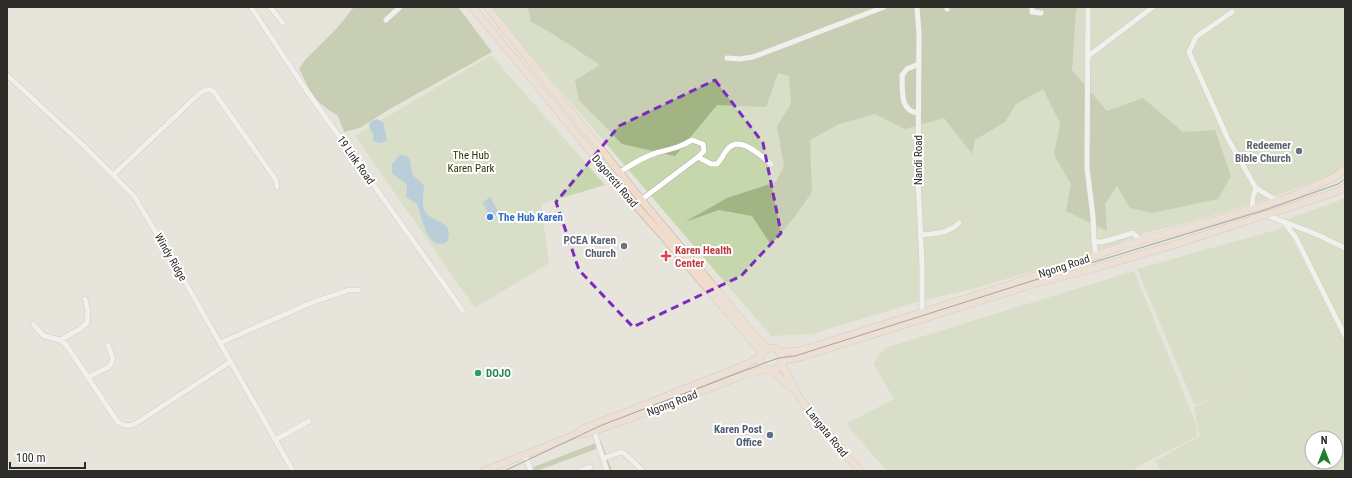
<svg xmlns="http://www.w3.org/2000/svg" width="1352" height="478" font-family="'Roboto Condensed',sans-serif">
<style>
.green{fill:#c6d7ad;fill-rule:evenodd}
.forest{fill:#a2b484}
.water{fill:#84b3d4}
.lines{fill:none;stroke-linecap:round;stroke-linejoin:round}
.minor-casing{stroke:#b4b1a9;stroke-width:6}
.secondary-casing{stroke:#b4b1a9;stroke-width:8}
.minor{stroke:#fff;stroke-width:5}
.secondary{stroke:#f1dccb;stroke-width:7}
.tram{stroke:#5a5753;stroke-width:1}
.marked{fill:none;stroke:#7b2cbf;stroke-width:3;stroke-dasharray:8 5;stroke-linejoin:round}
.worship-dot{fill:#6b7280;stroke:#fff;stroke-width:1.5}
.shop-dot{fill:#3f7fe0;stroke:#fff;stroke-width:1.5}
.health-dot{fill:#e0444e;stroke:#fff;stroke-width:1.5}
.leisure-dot{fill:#2e9e5b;stroke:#fff;stroke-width:1.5}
.service-dot{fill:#5c6f8a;stroke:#fff;stroke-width:1.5}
.labels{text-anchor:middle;stroke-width:4;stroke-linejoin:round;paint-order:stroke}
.worship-label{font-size:11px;font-weight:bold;fill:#5b616d;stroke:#fff;text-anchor:end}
.park-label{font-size:11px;fill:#2b3a02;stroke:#fff}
.street-label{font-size:11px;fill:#2e2c29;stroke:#fff}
.shop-label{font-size:11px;font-weight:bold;fill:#366cbe;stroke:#fff;text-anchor:start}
.health-label{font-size:11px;font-weight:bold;fill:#be3a42;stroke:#fff;text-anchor:start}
.leisure-label{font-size:11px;font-weight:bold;fill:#27864d;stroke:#fff;text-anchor:start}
.service-label{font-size:11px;font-weight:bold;fill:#4e5e75;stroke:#fff;text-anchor:end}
</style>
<rect width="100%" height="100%" fill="#e7e4dc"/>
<!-- green -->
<g class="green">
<polygon points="491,7 1345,7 1345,164 1332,175 1261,201 1187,223 1149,232 1060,263 1006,279 976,288 917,302 812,334 771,336 561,91"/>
<polygon points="491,55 605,185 541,204 549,263 475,308 355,136"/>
<polygon points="1345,197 1345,331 1284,220 1336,202"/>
<path d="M 1286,227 L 1345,340 L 1345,471 L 1162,471 L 1155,461 L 1200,436 L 1194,407 L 1269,374 L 1204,402 L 1194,404 L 1137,269 ZM 1312,438 L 1336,438 L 1336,462 L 1312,462 Z"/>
<polygon points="1134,271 1197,426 1196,437 1146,462 1132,471 887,471 846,424 894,399 873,363 885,348"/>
</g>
<!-- forest -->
<g class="forest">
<polygon points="354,7 458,7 492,52 388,110 360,128 344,132 338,116 326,108 314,98 299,69 305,60 337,28"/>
<polygon points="528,7 1078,7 1076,10 1072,70 1107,111 1143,98 1183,132 1215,130 1231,176 1218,199 1152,213 1130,208 1117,186 1105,204 1107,231 1066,211 1071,184 1054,155 1060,123 1043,89 1016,104 1005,122 975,140 972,154 944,118 905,129 875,114 839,124 810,140 812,192 793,219 771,245 752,216 719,210 685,222 727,198 776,182 784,166 777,126 791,104 789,76 778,73 766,107 717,105 675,156 622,144 579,100 575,80 600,65 553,34 531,22"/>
<polygon points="601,441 612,471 610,471 601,446 591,451 536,471 523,471"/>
</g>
<!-- water -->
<g class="water">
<path d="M 377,119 L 383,122 L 387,140 C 382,144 378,144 373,140 L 373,133 L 369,127 L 370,122 Z"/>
<path d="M 400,155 C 416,155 407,169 415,177 C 418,181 422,182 424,186 C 424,194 421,203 425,211 C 431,223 456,220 447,242 C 426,252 422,216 417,204 L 406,197 L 407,185 C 403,180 397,178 392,173 L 392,164 Z"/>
<polygon points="490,197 499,213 491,218 488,213 493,210 488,213 485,208 492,203 485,207 482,203"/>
</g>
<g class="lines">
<defs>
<g id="minor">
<polyline points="251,7 302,84 463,311"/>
<polyline points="270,7 283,23"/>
<polyline points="917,7 919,33 918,179 922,265 922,312"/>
<polyline points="947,7 947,9"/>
<polyline points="1032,7 1032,12 1041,13"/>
<polyline points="1088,7 1087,168 1093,217 1094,241 1098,242 1102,242 1133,233 1141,241"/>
<polyline points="1232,12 1196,37 1189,52 1228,139 1253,183 1256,188 1277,201"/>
<polyline points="386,20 400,7"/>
<polyline points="1087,57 1153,7"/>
<polyline points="727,58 740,59 753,57 884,7"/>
<polyline points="7,75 83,145 134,196 176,266 293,471"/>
<path d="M 918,113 C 899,111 903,90 902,75 L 907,69 L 919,64"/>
<path d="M 698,157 L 711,164 L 717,164 C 722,160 722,156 726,151 C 738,133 760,155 771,164"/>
<path d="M 620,172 C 632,164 643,157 656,153 C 671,149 679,148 692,140 L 703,144 L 704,151 L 698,157 L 641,200"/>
<polyline points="113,175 201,92 209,89 214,92 276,180 277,187"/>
<polyline points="1252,208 1253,197 1256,188"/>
<polyline points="1266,215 1284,222 1296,238 1345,336"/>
<polyline points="1285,222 1318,235 1345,248"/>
<path d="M 921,235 C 936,233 947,234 959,223"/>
<polyline points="1094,241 1096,256"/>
<path d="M 33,324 L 44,336 L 60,340 L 67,346 L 117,421 C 123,426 128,427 135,424 L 230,362"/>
<polyline points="60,340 80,329 87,323 88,311 85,299"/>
<polyline points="220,343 313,302 349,290 359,290"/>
<polyline points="88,377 109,367 113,359 108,345"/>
<polyline points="594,431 607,471"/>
<polyline points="275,440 309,421"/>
<polyline points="525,455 531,471"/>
<polyline points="604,458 621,452 624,453 643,471"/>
<polyline points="579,471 590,467"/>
</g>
<g id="secondary">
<polyline points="472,7 541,90 614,181 662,235 762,353"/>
<polyline points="487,7 644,203 755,336 768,349"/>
<circle cx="771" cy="359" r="11"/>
<polyline points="779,352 798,351 809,348 1009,285 1034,276 1050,272 1122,246 1206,223 1290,197 1333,178 1345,169"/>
<polyline points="782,361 804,356 1027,286 1092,269 1183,242 1336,192 1345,187"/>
<polyline points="781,363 793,385 795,391"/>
<polyline points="771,370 795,391 807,408 860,471"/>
<polyline points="577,434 583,429 743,366 760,357"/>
<polyline points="484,471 577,434 582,434 594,431 670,404 743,375 766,369"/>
</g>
</defs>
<!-- minor casing -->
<use href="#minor" class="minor-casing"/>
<!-- secondary casing -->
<use href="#secondary" class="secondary-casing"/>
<!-- minor -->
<use href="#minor" class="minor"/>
<!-- secondary -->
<use href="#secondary" class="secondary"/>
<!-- tram -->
<polyline class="tram" points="504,471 602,425 767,362 779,358 795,356 1035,280 1265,210 1338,184 1345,179"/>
</g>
<!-- marked area -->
<path d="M0 0H1352V478H0ZM 715,80 L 763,143 L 781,233 L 741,276 L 633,327 L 579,270 L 556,202 L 619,126 Z" fill="#e7e4dc" fill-opacity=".55" fill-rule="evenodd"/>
<path class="marked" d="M 715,80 L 763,143 L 781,233 L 741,276 L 633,327 L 579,270 L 556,202 L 619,126 Z"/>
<!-- markers -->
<g class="worship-dot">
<circle cx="1299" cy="151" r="4"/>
<circle cx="624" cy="246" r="4"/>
</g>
<circle class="shop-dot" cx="490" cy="217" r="4"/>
<path class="health-dot" d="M664 250h4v4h4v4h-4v4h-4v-4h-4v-4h4z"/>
<circle class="leisure-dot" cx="478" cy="373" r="4"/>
<circle class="service-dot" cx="770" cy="435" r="4"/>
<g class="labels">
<!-- worship labels -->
<g class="worship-label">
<text x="1291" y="149">Redeemer<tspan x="1291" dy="13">Bible Church</tspan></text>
<text x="616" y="244">PCEA Karen<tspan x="616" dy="13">Church</tspan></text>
</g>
<!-- park labels -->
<g class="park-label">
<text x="471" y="159">The Hub<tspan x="471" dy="13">Karen Park</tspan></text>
</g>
<!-- street labels -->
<g class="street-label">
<text transform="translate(356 160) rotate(55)" y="4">19 Link Road</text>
<text transform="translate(918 160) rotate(-90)" y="4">Nandi Road</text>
<text transform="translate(615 181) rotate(50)" y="4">Dagoretti Road</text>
<text transform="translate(171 257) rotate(60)" y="4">Windy Ridge</text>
<text transform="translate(1064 266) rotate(-18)" y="4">Ngong Road</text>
<text transform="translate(672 403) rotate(-21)" y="4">Ngong Road</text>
<text transform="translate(827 432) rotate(51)" y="4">Langata Road</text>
</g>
<!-- shop labels -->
<g class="shop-label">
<text x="498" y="221">The Hub Karen</text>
</g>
<!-- health labels -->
<g class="health-label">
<text x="675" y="254">Karen Health<tspan x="675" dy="13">Center</tspan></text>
</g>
<!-- leisure labels -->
<g class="leisure-label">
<text x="486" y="377">DOJO</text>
</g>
<!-- service labels -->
<g class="service-label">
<text x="762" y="433">Karen Post<tspan x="762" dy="13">Office</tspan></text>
</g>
</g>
<!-- border -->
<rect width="1352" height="478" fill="none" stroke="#2e2c29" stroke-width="16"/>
<!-- north arrow -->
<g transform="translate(1324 450)"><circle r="19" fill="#ffffff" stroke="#ababa9"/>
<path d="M0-3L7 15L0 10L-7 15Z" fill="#227d2d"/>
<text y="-6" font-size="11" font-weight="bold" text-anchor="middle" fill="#2e2c29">N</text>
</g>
<!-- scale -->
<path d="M10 462v6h75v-6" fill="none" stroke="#2e2c29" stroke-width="2"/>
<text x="16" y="462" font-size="12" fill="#2e2c29" stroke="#ffffff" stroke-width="3" paint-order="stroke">100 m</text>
</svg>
